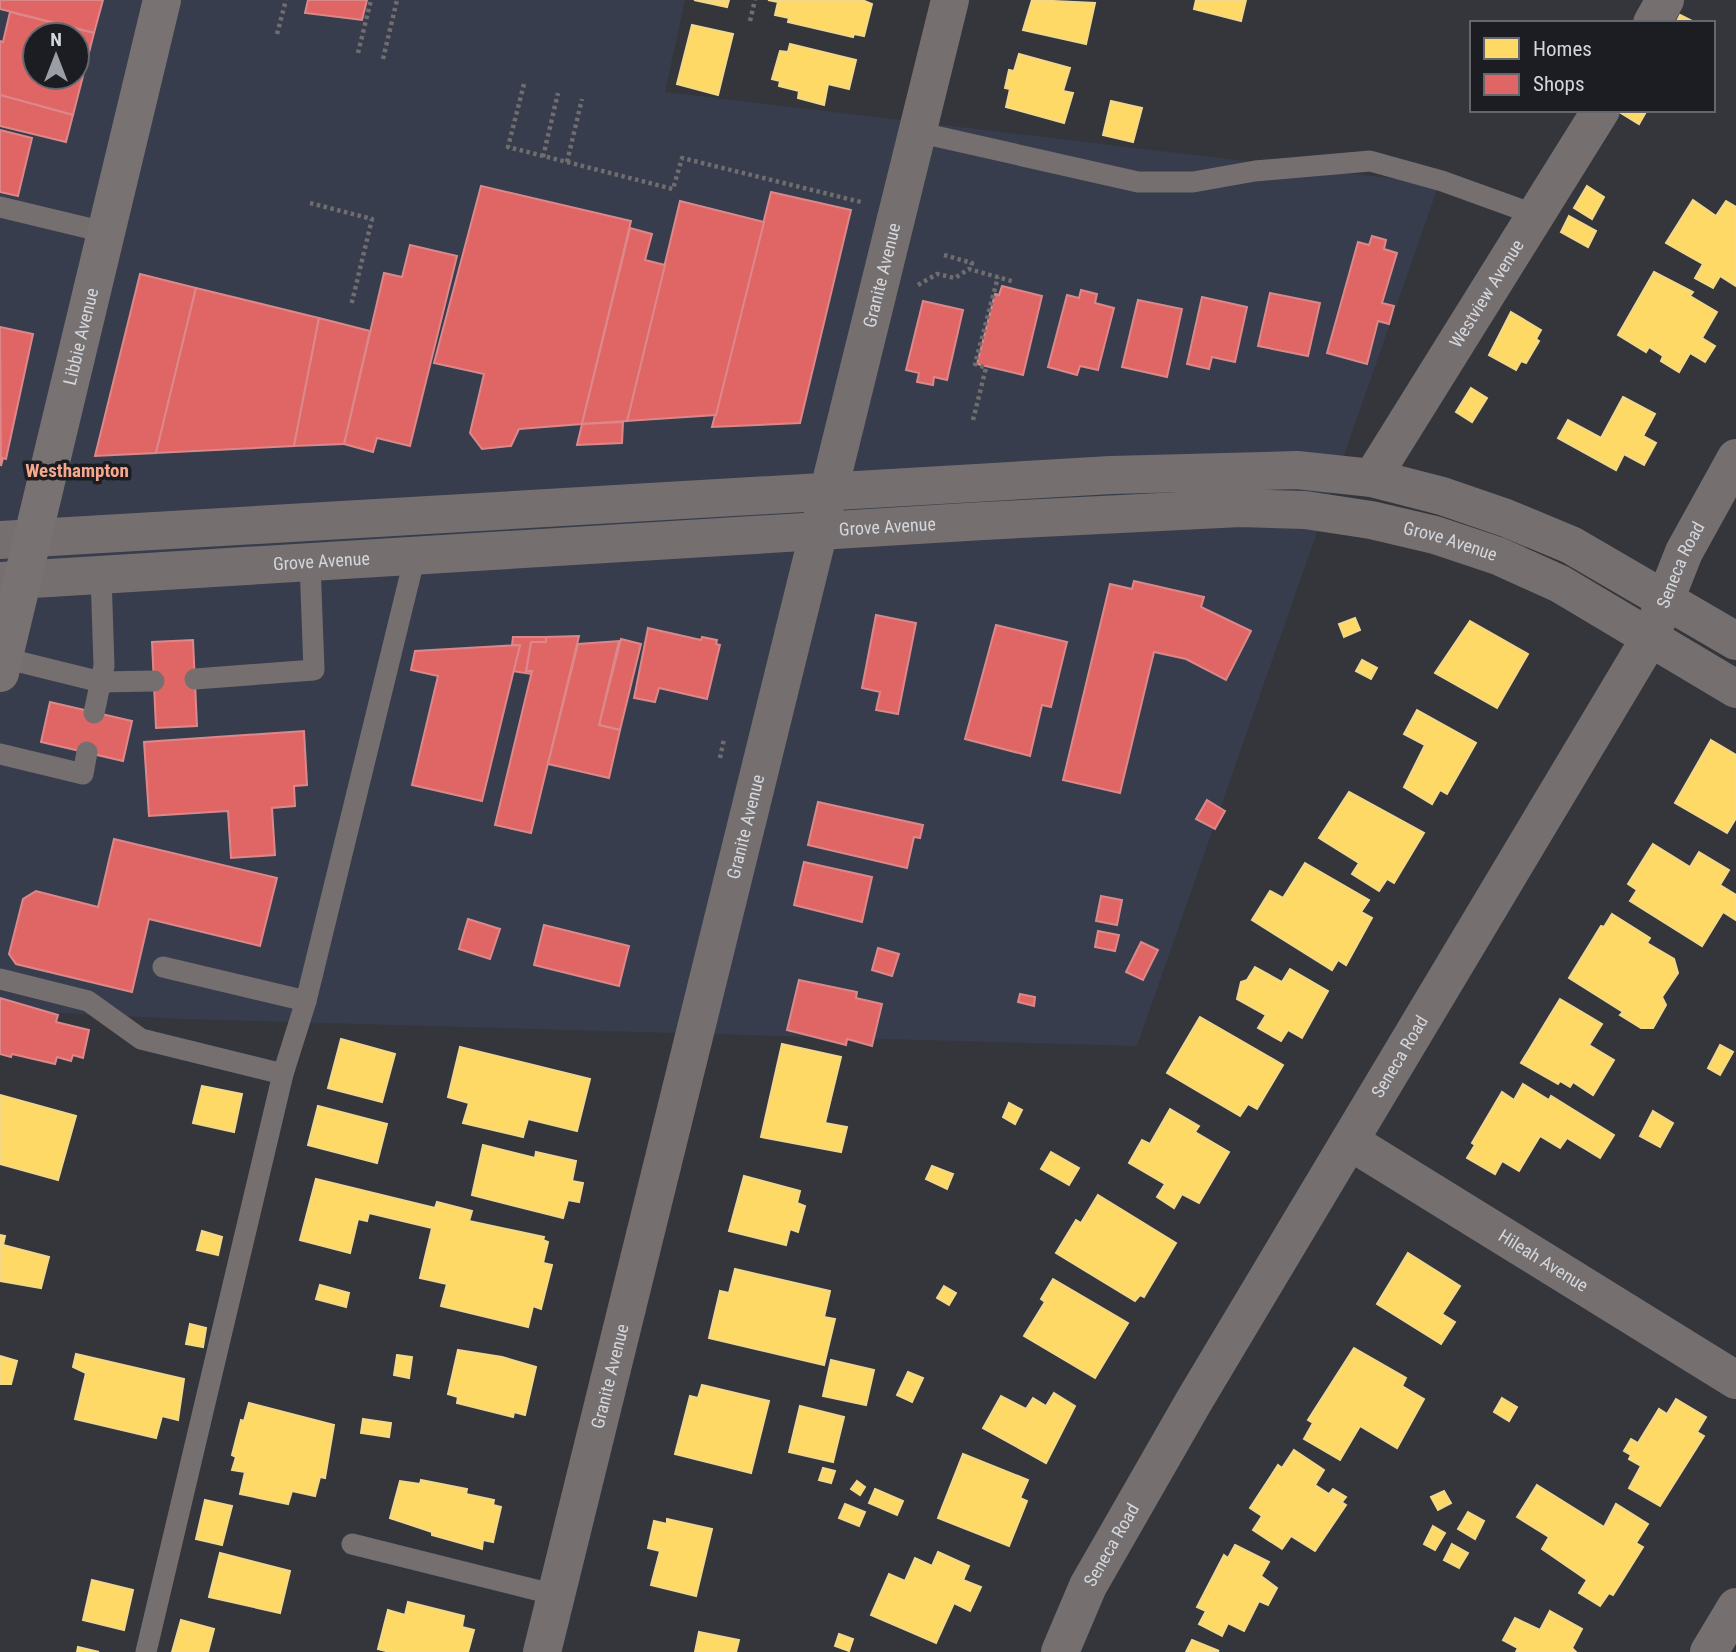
<svg xmlns="http://www.w3.org/2000/svg" width="1736" height="1652" font-family="'Roboto Condensed',sans-serif">
<style>
.built{fill:#373d4c;fill-rule:evenodd}
.homes{fill:#ffd966;stroke:#f2d88a;stroke-width:2}
.shops{fill:#e06666;stroke:#dc888a;stroke-width:2;fill-rule:evenodd}
.lines{fill:none;stroke-linecap:round;stroke-linejoin:round}
.path{stroke:#706d6e;stroke-width:4.5;stroke-dasharray:3.5 3.5;stroke-linecap:butt}
.service{stroke:#756f6f;stroke-width:21}
.minor{stroke:#756f6f;stroke-width:38}
.tertiary{stroke:#756f6f;stroke-width:38}
.secondary{stroke:#797272;stroke-width:38}
.labels{text-anchor:middle;stroke-width:7;stroke-linejoin:round;paint-order:stroke}
.street-label{font-size:18px;fill:#d3d7dd;stroke:#1b1d22}
.neighbourhood-label{font-size:19px;font-weight:bold;fill:#f6a88d;stroke:#1b1d22}
</style>
<rect width="100%" height="100%" fill="#34363c"/>
<!-- built -->
<path class="built" d="M 0,0 L 685,0 L 665,92 L 1439,184 L 1137,1046 L 182,1019 L 0,1010 ZM 35,35 L 77,35 L 77,77 L 35,77 Z"/>
<!-- homes -->
<g class="homes">
<polygon points="694,0 729,0 727,7"/>
<polygon points="768,0 862,0 872,4 864,36 854,34 853,37 788,22 789,18 775,15 778,2"/>
<polygon points="1032,0 1095,3 1086,44 1023,30"/>
<polygon points="1196,0 1246,0 1241,21 1194,9"/>
<polygon points="1680,15 1696,23 1676,23"/>
<polygon points="692,25 733,34 718,95 677,84"/>
<polygon points="790,44 856,60 849,89 828,84 824,105 798,98 799,91 779,86 780,81 772,79 780,51 788,52"/>
<polygon points="1019,54 1070,68 1063,91 1073,93 1064,123 1006,107 1010,89 1005,88 1009,70 1014,71"/>
<polygon points="1111,101 1142,108 1133,142 1103,135"/>
<polygon points="1616,110 1647,110 1639,124"/>
<polygon points="1587,186 1604,197 1592,219 1574,208"/>
<polygon points="1693,200 1716,216 1726,201 1736,207 1736,286 1720,276 1713,288 1695,278 1703,264 1666,243"/>
<polygon points="1569,216 1596,231 1588,247 1561,232"/>
<polygon points="1654,272 1693,292 1690,296 1717,312 1702,338 1715,346 1705,362 1690,353 1679,372 1661,361 1663,356 1649,347 1646,352 1618,335"/>
<polygon points="1511,312 1541,330 1536,339 1539,341 1526,363 1521,361 1516,370 1489,355"/>
<polygon points="1471,388 1487,398 1472,422 1456,412"/>
<polygon points="1623,397 1655,414 1643,436 1656,443 1644,465 1624,454 1616,470 1558,438 1568,420 1601,438"/>
<polygon points="1355,618 1360,630 1344,637 1339,624"/>
<polygon points="1470,621 1528,654 1497,708 1435,673"/>
<polygon points="1362,660 1377,668 1371,679 1356,671"/>
<polygon points="1417,710 1476,743 1447,794 1440,790 1432,804 1404,787 1425,745 1404,734"/>
<polygon points="1711,740 1736,755 1736,818 1727,833 1675,803"/>
<polygon points="1349,792 1424,833 1394,883 1387,879 1379,891 1352,874 1359,863 1319,838"/>
<polygon points="1653,844 1690,867 1699,852 1729,870 1720,885 1736,895 1736,920 1723,912 1702,946 1630,901 1637,890 1628,884"/>
<polygon points="1305,863 1369,900 1361,912 1372,918 1346,965 1338,960 1332,970 1252,920 1270,891 1283,898"/>
<polygon points="1612,914 1650,938 1647,943 1674,959 1678,973 1662,997 1666,1005 1653,1028 1641,1028 1620,1015 1623,1012 1569,978 1601,926 1604,927"/>
<polygon points="1255,967 1282,982 1290,969 1328,991 1302,1038 1288,1030 1281,1041 1258,1028 1266,1015 1237,999 1241,982 1247,980"/>
<polygon points="1560,999 1602,1024 1589,1045 1614,1060 1593,1095 1573,1082 1570,1087 1560,1081 1558,1084 1521,1063"/>
<polygon points="1200,1017 1283,1065 1257,1109 1248,1104 1240,1116 1167,1073"/>
<polygon points="341,1039 395,1054 382,1102 328,1088"/>
<polygon points="782,1044 841,1057 825,1123 847,1127 841,1152 761,1137"/>
<polygon points="1720,1045 1733,1052 1720,1075 1708,1068"/>
<polygon points="460,1047 590,1079 577,1131 528,1119 523,1137 463,1123 469,1103 448,1097"/>
<polygon points="1523,1084 1549,1100 1551,1096 1614,1135 1600,1158 1567,1138 1560,1148 1540,1136 1519,1171 1502,1161 1495,1174 1467,1158 1475,1145 1472,1143 1502,1092 1514,1100"/>
<polygon points="202,1086 242,1094 234,1132 193,1123"/>
<polygon points="0,1095 76,1116 58,1180 0,1164"/>
<polygon points="1009,1103 1022,1110 1015,1124 1003,1117"/>
<polygon points="318,1106 387,1124 377,1163 308,1145"/>
<polygon points="1170,1109 1199,1126 1195,1132 1229,1152 1199,1203 1182,1194 1174,1208 1157,1197 1165,1184 1129,1163 1142,1140 1150,1144"/>
<polygon points="1653,1111 1673,1123 1660,1147 1640,1136"/>
<polygon points="483,1145 535,1158 536,1152 576,1161 572,1181 583,1183 579,1202 568,1200 563,1218 472,1195"/>
<polygon points="1051,1152 1079,1168 1069,1185 1041,1169"/>
<polygon points="932,1166 953,1174 947,1189 926,1179"/>
<polygon points="744,1176 800,1191 797,1203 805,1206 798,1232 790,1229 786,1245 729,1231"/>
<polygon points="316,1179 435,1208 437,1202 472,1211 469,1221 544,1237 543,1240 548,1242 543,1263 552,1265 541,1309 533,1306 528,1327 441,1306 447,1284 420,1278 432,1228 369,1213 367,1221 358,1219 350,1253 300,1240"/>
<polygon points="1098,1195 1176,1243 1144,1297 1140,1295 1135,1301 1056,1253 1076,1220 1081,1223"/>
<polygon points="202,1231 222,1237 218,1255 197,1250"/>
<polygon points="0,1235 5,1236 3,1245 49,1257 41,1288 0,1281"/>
<polygon points="1408,1253 1460,1286 1442,1314 1455,1322 1441,1344 1377,1304"/>
<polygon points="735,1269 830,1291 824,1317 835,1319 824,1365 709,1338 720,1291 729,1293"/>
<polygon points="1053,1279 1128,1323 1095,1378 1024,1336 1045,1302 1041,1299"/>
<polygon points="320,1285 349,1293 346,1307 316,1299"/>
<polygon points="944,1286 956,1293 949,1305 937,1298"/>
<polygon points="190,1324 206,1328 203,1347 186,1344"/>
<polygon points="1354,1348 1406,1378 1402,1386 1424,1399 1397,1448 1360,1426 1340,1460 1304,1439 1313,1423 1308,1420"/>
<polygon points="458,1350 502,1357 536,1367 525,1415 514,1412 513,1417 457,1403 458,1397 448,1394"/>
<polygon points="76,1354 184,1379 178,1420 162,1416 156,1438 75,1419 86,1373 73,1367"/>
<polygon points="397,1355 412,1357 409,1378 394,1375"/>
<polygon points="0,1356 17,1361 11,1384 0,1384"/>
<polygon points="831,1360 874,1370 866,1405 823,1396"/>
<polygon points="908,1372 923,1378 912,1402 897,1395"/>
<polygon points="702,1385 769,1401 751,1473 675,1454 690,1396 698,1398"/>
<polygon points="1054,1393 1075,1406 1046,1463 983,1428 1001,1396 1026,1409 1033,1398 1046,1406"/>
<polygon points="1502,1398 1517,1407 1509,1421 1494,1412"/>
<polygon points="1676,1399 1706,1417 1697,1432 1704,1436 1660,1506 1629,1488 1641,1466 1629,1459 1631,1455 1624,1451 1631,1439 1638,1443 1659,1409 1667,1414"/>
<polygon points="249,1403 334,1425 325,1478 320,1477 315,1496 292,1491 288,1504 240,1494 245,1472 232,1470 236,1457 232,1455 241,1420 244,1421"/>
<polygon points="800,1406 844,1417 833,1462 789,1452"/>
<polygon points="363,1419 391,1423 389,1437 361,1433"/>
<polygon points="1294,1450 1324,1470 1315,1485 1346,1505 1315,1551 1291,1536 1282,1549 1253,1530 1262,1516 1250,1508 1278,1465 1282,1468"/>
<polygon points="963,1454 1028,1480 1020,1498 1027,1501 1009,1546 938,1518"/>
<polygon points="823,1468 835,1471 831,1483 819,1480"/>
<polygon points="421,1480 467,1489 466,1494 494,1500 493,1505 501,1507 493,1542 483,1540 482,1549 432,1535 432,1532 390,1518 400,1481 420,1484"/>
<polygon points="857,1481 865,1487 860,1495 851,1489"/>
<polygon points="1537,1485 1604,1527 1616,1504 1648,1524 1636,1543 1643,1547 1613,1595 1609,1593 1600,1606 1579,1593 1587,1580 1542,1549 1549,1537 1517,1517"/>
<polygon points="875,1489 903,1501 897,1515 869,1503"/>
<polygon points="1333,1489 1346,1497 1342,1502 1329,1494"/>
<polygon points="1444,1491 1451,1503 1438,1510 1431,1497"/>
<polygon points="205,1500 232,1506 222,1545 196,1539"/>
<polygon points="845,1504 865,1512 859,1526 839,1518"/>
<polygon points="1468,1512 1484,1521 1475,1539 1458,1529"/>
<polygon points="667,1519 712,1529 696,1596 651,1585 660,1551 648,1548 654,1521 667,1524"/>
<polygon points="1433,1526 1445,1533 1435,1550 1424,1544"/>
<polygon points="1452,1544 1468,1553 1459,1568 1444,1560"/>
<polygon points="1235,1545 1269,1562 1261,1576 1277,1588 1268,1605 1259,1601 1244,1631 1228,1623 1222,1636 1199,1624 1206,1611 1197,1607 1224,1555 1228,1558"/>
<polygon points="938,1552 969,1566 963,1580 981,1587 970,1611 954,1603 936,1643 871,1615 889,1574 905,1581 915,1558 932,1566"/>
<polygon points="220,1553 290,1571 280,1613 209,1597"/>
<polygon points="92,1580 133,1590 124,1630 83,1620"/>
<polygon points="408,1602 464,1616 462,1627 474,1630 468,1652 390,1652 378,1649 388,1610 405,1615"/>
<polygon points="1550,1611 1582,1629 1572,1648 1576,1652 1516,1652 1518,1648 1503,1640 1515,1618 1540,1630"/>
<polygon points="181,1620 214,1629 208,1652 172,1652"/>
<polygon points="699,1632 739,1640 736,1652 695,1652"/>
<polygon points="839,1634 853,1639 849,1651 835,1646"/>
<polygon points="1192,1640 1219,1651 1186,1652"/>
<polygon points="78,1647 99,1652 77,1652"/>
</g>
<!-- shops -->
<g class="shops">
<polygon points="0,0 103,0 94,33 0,9"/>
<polygon points="308,0 367,0 362,20 305,13"/>
<path d="M 10,12 L 94,33 L 73,115 L 0,95 L 0,41 L 3,42 ZM 35,35 L 77,35 L 77,77 L 35,77 Z"/>
<polygon points="0,95 73,115 66,142 0,126"/>
<polygon points="0,130 32,138 18,196 0,192"/>
<polygon points="481,186 631,221 582,424 519,429 511,446 482,449 470,433 484,374 434,363"/>
<polygon points="771,192 851,210 800,423 712,427"/>
<polygon points="680,201 764,222 716,415 627,421"/>
<polygon points="630,228 652,234 645,260 665,265 627,421 582,424"/>
<polygon points="1372,236 1386,240 1384,249 1397,253 1382,303 1394,306 1389,324 1378,321 1367,364 1327,353 1358,242 1369,245"/>
<polygon points="410,245 457,256 410,446 377,438 373,452 344,444 384,273 402,277"/>
<polygon points="140,274 196,288 156,453 95,456"/>
<polygon points="1002,286 1042,296 1023,375 977,364 995,294 999,295"/>
<polygon points="196,288 319,318 294,446 156,453"/>
<polygon points="1081,290 1097,294 1095,303 1114,308 1098,370 1080,366 1077,375 1048,367 1067,295 1079,298"/>
<polygon points="1270,293 1320,303 1308,356 1258,346"/>
<polygon points="1202,297 1247,307 1235,362 1212,357 1209,369 1187,364"/>
<polygon points="1138,300 1182,309 1167,377 1122,367"/>
<polygon points="923,301 963,310 947,380 934,377 933,385 917,382 919,373 906,370"/>
<polygon points="319,318 370,331 344,444 294,446"/>
<polygon points="0,327 33,334 6,459 3,458 1,466"/>
<polygon points="623,422 622,443 577,445 582,424"/>
<polygon points="1134,581 1204,597 1201,607 1251,631 1226,680 1186,659 1154,652 1120,793 1063,780 1110,584 1132,589"/>
<polygon points="876,615 916,623 898,714 876,710 880,692 862,688"/>
<polygon points="996,625 1067,642 1051,707 1042,705 1030,756 965,739"/>
<polygon points="648,628 701,640 702,637 717,640 716,644 720,645 707,699 659,688 655,702 634,698"/>
<polygon points="579,636 531,833 495,825 532,671 526,671 531,642 546,642 546,637"/>
<polygon points="513,637 546,637 546,642 531,642 526,671 532,671 531,674 512,671 520,645 512,645"/>
<polygon points="621,639 641,644 620,730 599,725"/>
<polygon points="193,640 197,726 156,728 152,642"/>
<polygon points="619,641 599,725 620,730 609,778 548,764 578,644"/>
<polygon points="520,645 482,801 412,785 438,676 411,670 415,651"/>
<polygon points="50,702 132,721 123,761 41,742"/>
<polygon points="304,731 307,785 294,786 295,806 272,808 275,855 231,858 228,811 149,816 144,742"/>
<polygon points="1207,800 1225,811 1215,829 1196,819"/>
<polygon points="818,802 923,825 920,838 914,837 907,868 808,845"/>
<polygon points="114,839 277,878 260,946 149,919 132,992 16,964 9,954 23,899 36,891 98,907"/>
<polygon points="804,862 872,877 862,922 794,905"/>
<polygon points="1101,896 1122,900 1117,925 1096,921"/>
<polygon points="468,919 500,929 490,959 459,949"/>
<polygon points="544,925 629,946 619,986 534,965"/>
<polygon points="1098,931 1119,935 1115,951 1095,947"/>
<polygon points="1141,942 1158,950 1143,980 1126,972"/>
<polygon points="878,948 899,954 892,976 872,970"/>
<polygon points="799,980 857,992 856,998 882,1004 872,1046 847,1039 846,1045 787,1030"/>
<polygon points="1020,994 1035,997 1034,1006 1018,1002"/>
<polygon points="0,998 58,1015 56,1022 89,1030 83,1058 73,1055 71,1061 57,1057 55,1064 12,1054 11,1057 0,1054"/>
</g>
<g class="lines">
<!-- path -->
<g class="path">
<polyline points="750,21 755,0"/>
<polyline points="277,34 286,0"/>
<polyline points="358,53 371,0"/>
<polyline points="383,59 397,0"/>
<polyline points="524,84 508,147 673,189 682,158 861,202"/>
<polyline points="543,157 558,93"/>
<polyline points="567,162 582,99"/>
<polyline points="310,203 372,219 351,306"/>
<polyline points="944,255 972,263 970,269"/>
<polyline points="918,285 937,274 955,278 969,269 1015,282"/>
<polyline points="973,420 986,368 975,364 998,277"/>
<polyline points="720,758 724,739"/>
</g>
<!-- service -->
<g class="service">
<polyline points="917,132 1138,182 1193,182 1255,171 1370,161 1442,181 1536,215"/>
<polyline points="0,207 104,232"/>
<polyline points="4,658 101,682 154,681"/>
<polyline points="195,679 314,670 310,563"/>
<polyline points="94,713 104,666 101,575"/>
<polyline points="0,754 83,774 87,752"/>
<polyline points="163,967 306,1001"/>
<polyline points="0,979 88,1001 141,1039 283,1074"/>
<polyline points="352,1544 556,1595"/>
<polyline points="146,1652 283,1074 306,1001 415,556"/>
</g>
<!-- minor -->
<g class="minor">
<polyline points="1652,23 1665,0"/>
<path id="s1" d="M 1372,478 L 1601,110"/>
<path id="s2" d="M 1351,1142 L 1736,1380"/>
<path id="s3" d="M 542,1652 L 950,0"/>
<path id="s4" d="M 1060,1652 L 1088,1586 L 1194,1401 L 1650,638 L 1684,552 L 1736,458"/>
<polyline points="1709,1652 1736,1607"/>
</g>
<!-- tertiary -->
<g class="tertiary">
<polyline points="0,540 1111,475 1297,470 1372,478 1442,496 1506,518 1571,545 1736,641"/>
<path id="s5" d="M 0,581 L 983,521 L 1240,508 L 1305,510 L 1371,520 L 1435,535 L 1498,556 L 1560,584 L 1736,689"/>
</g>
<!-- secondary -->
<path class="secondary" id="s6" d="M 0,673 L 162,0"/>
</g>
<g class="labels">
<!-- street labels -->
<g class="street-label">
<text dy="6" stroke="none"><textPath href="#s3" startOffset="1418">Granite Avenue</textPath></text>
<text dy="6" stroke="none"><textPath href="#s1" startOffset="217">Westview Avenue</textPath></text>
<text dy="6" stroke="none"><textPath href="#s6" startOffset="346">Libbie Avenue</textPath></text>
<text dy="6" stroke="none"><textPath href="#s5" startOffset="889">Grove Avenue</textPath></text>
<text dy="6" stroke="none"><textPath href="#s5" startOffset="1456">Grove Avenue</textPath></text>
<text dy="6" stroke="none"><textPath href="#s5" startOffset="322">Grove Avenue</textPath></text>
<text dy="6" stroke="none"><textPath href="#s4" startOffset="1253">Seneca Road</textPath></text>
<text dy="6" stroke="none"><textPath href="#s3" startOffset="850">Granite Avenue</textPath></text>
<text dy="6" stroke="none"><textPath href="#s4" startOffset="686">Seneca Road</textPath></text>
<text dy="6" stroke="none"><textPath href="#s2" startOffset="226">Hileah Avenue</textPath></text>
<text dy="6" stroke="none"><textPath href="#s3" startOffset="284">Granite Avenue</textPath></text>
<text dy="6" stroke="none"><textPath href="#s4" startOffset="119">Seneca Road</textPath></text>
</g>
<!-- neighbourhood labels -->
<g class="neighbourhood-label">
<text x="77" y="477">Westhampton</text>
</g>
</g>
<!-- legend -->
<rect x="1470" y="21" width="245" height="91" fill="#1b1d22" stroke="#65676d" stroke-width="2"/>
<rect x="1484" y="38" width="35" height="21" fill="#ffd966" stroke="#65676d" stroke-width="2"/>
<text x="1533" y="56" font-size="21" fill="#d3d7dd">Homes</text>
<rect x="1484" y="74" width="35" height="21" fill="#e06666" stroke="#65676d" stroke-width="2"/>
<text x="1533" y="91" font-size="21" fill="#d3d7dd">Shops</text>
<!-- north arrow -->
<g transform="translate(56 56)"><circle r="33" fill="#1b1d22" stroke="#65676d" stroke-width="2"/>
<path d="M0-5L12 26L0 18L-12 26Z" fill="#9b9fa5"/>
<text y="-10" font-size="19" font-weight="bold" text-anchor="middle" fill="#d3d7dd">N</text>
</g>
</svg>
